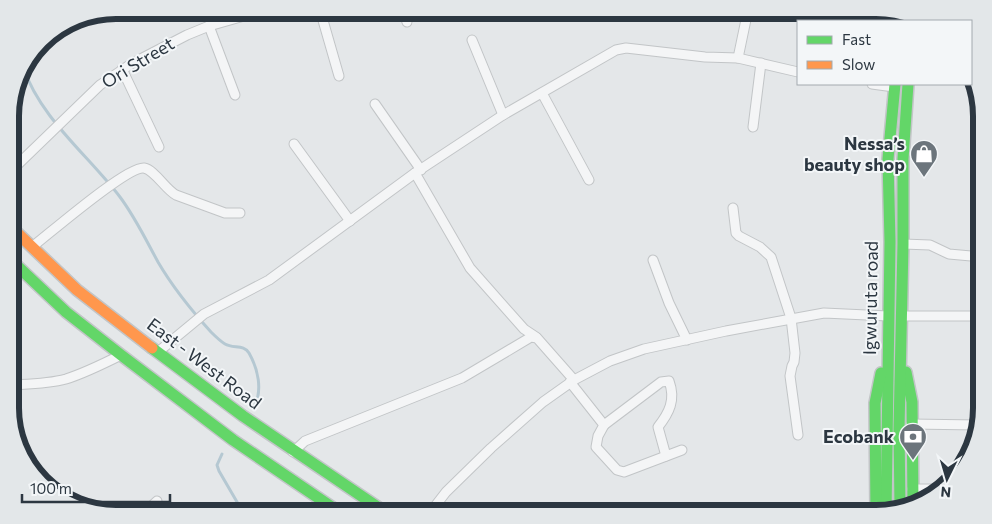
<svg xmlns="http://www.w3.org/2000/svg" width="992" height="524" font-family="Commissioner,sans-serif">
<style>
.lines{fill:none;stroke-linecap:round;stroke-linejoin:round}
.stream{stroke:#b5c8d2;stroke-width:3}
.street-casing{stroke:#c2c5c7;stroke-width:11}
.fast-casing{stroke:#c2c5c7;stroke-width:14}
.slow-casing{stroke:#c2c5c7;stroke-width:14}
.street{stroke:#f4f5f6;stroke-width:9}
.fast{stroke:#63d668;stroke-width:11}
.slow{stroke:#ff974d;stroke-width:11}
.labels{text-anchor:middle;stroke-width:4;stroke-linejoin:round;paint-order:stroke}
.street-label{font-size:18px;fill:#2c3741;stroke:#f3f6f8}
.poi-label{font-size:18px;font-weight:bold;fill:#2c3741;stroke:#f3f6f8;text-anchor:end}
.rim{fill:none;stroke:#2c3741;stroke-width:6}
</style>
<rect width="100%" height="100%" fill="#e4e7e9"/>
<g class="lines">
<!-- stream -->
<g class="stream">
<path d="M 23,67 C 41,119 87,154 120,197 C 135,217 146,240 158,262 C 172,286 192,311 211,332 C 215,336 220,341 225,344 C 233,349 244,344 249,353 C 258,369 263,390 254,407"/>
<polyline points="222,454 217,465 219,471 244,514"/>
</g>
<defs>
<g id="street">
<polyline points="320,10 339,76"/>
<polyline points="403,10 407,22"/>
<polyline points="209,26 235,95"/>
<polyline points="472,40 503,115"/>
<polyline points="738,58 748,10"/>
<polyline points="122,69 159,147"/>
<polyline points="872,84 894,87"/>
<polyline points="542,93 589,180"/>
<polyline points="375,104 421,170"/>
<polyline points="753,127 761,63"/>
<polyline points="294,144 350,221"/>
<polyline points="10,172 100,85 131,64 187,35 209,26 265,10"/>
<polyline points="415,173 470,268 524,329 536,337"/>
<polyline points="733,208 736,233 739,236 760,247 771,257 791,318 795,353 794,362 792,366 790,376 798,435"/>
<polyline points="903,244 930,245 949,254 982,257"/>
<path d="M 32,247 C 49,234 127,166 144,168 C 155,170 165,189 176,195 L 225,213 L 240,213"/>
<polyline points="653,260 669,303 687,340"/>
<polyline points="902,316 982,316"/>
<polyline points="158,352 204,314 269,280 415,173 503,115 616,50 626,48 705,57 738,58 798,72"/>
<polyline points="570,382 604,425 598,436 596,447 617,470 624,472 682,450"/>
<path d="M 11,385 C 29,384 48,384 66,379 C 85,373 103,364 121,355"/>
<polyline points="911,424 978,425"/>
<path d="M 604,425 L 661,382 L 669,381 C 676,400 669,413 658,427 L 666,456"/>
<polyline points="293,452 305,441 462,378 531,337 537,338 574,380"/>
<polyline points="912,489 941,489"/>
<polyline points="143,514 157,501"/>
<polyline points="429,514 446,492 491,448 543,402 574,380 610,361 644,349 726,331 824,313 888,316"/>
</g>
<g id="fast">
<polyline points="901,21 902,16"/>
<polyline points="11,260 66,312 121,355 233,440 342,514"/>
<polyline points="152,348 243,416 388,514"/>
<polyline points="906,372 912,402 913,504"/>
<polyline points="900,508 899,429 903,244 903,159 908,84"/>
<polyline points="886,513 890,242 888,159 895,84"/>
<polyline points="876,514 875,403 881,373"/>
</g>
<g id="slow">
<polyline points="913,19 913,21"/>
<polyline points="11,227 77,290 152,348"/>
</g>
</defs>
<!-- street casing -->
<use href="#street" class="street-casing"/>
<!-- fast casing -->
<use href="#fast" class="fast-casing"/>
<!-- slow casing -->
<use href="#slow" class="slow-casing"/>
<!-- street -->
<use href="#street" class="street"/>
<!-- fast -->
<use href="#fast" class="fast"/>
<!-- slow -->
<use href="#slow" class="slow"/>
</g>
<!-- icons -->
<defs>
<symbol id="shop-pin" viewBox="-11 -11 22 30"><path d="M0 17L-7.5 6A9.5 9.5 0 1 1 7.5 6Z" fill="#6c757c" stroke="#f3f6f8"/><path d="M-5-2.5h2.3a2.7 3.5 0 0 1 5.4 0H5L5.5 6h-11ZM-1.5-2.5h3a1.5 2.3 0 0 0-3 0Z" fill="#fff"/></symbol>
<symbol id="bank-pin" viewBox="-11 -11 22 30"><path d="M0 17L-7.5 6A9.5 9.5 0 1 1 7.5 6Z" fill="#6c757c" stroke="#f3f6f8"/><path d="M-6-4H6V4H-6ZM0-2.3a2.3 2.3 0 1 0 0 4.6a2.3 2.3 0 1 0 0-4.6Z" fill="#fff"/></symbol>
</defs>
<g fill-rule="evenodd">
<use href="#shop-pin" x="908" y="138" width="32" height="43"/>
<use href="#bank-pin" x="897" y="421" width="32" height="43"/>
</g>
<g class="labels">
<!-- street labels -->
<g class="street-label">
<text transform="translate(138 63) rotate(-31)" y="6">Ori Street</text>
<text transform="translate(871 298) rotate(-89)" y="6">Igwuruta road</text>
<text transform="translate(204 364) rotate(37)" y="6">East - West Road</text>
</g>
<!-- poi labels -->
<g class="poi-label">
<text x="905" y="150">Nessa’s<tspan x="905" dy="21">beauty shop</tspan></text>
<text x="894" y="443">Ecobank</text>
</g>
</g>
<!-- crop -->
<path d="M0 0H992V524H0ZM116 19H876A97 97 0 0 1 973 116V408A97 97 0 0 1 876 505H116A97 97 0 0 1 19 408V116A97 97 0 0 1 116 19Z" fill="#e3e7e9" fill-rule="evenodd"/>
<path class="rim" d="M116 19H876A97 97 0 0 1 973 116V408A97 97 0 0 1 876 505H116A97 97 0 0 1 19 408V116A97 97 0 0 1 116 19Z"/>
<!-- legend -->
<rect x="797" y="20" width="175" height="65" fill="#f3f6f8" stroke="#a3aaaf"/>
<rect x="807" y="36" width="25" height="8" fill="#63d668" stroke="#a3aaaf"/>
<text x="842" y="45" font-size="15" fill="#2c3741">Fast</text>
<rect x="807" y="61" width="25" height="8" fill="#ff974d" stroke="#a3aaaf"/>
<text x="842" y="70" font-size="15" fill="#2c3741">Slow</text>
<!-- north arrow -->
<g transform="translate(947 479) rotate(185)" stroke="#f3f6f8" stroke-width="4" paint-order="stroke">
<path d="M0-4L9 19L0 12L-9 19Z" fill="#2c3741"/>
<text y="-8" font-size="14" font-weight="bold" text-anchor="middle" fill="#2c3741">N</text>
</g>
<!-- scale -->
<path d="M22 494v8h148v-8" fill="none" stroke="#2c3741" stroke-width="2.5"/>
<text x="30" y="494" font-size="15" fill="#2c3741" stroke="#f3f6f8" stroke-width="4" paint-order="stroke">100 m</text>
</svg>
